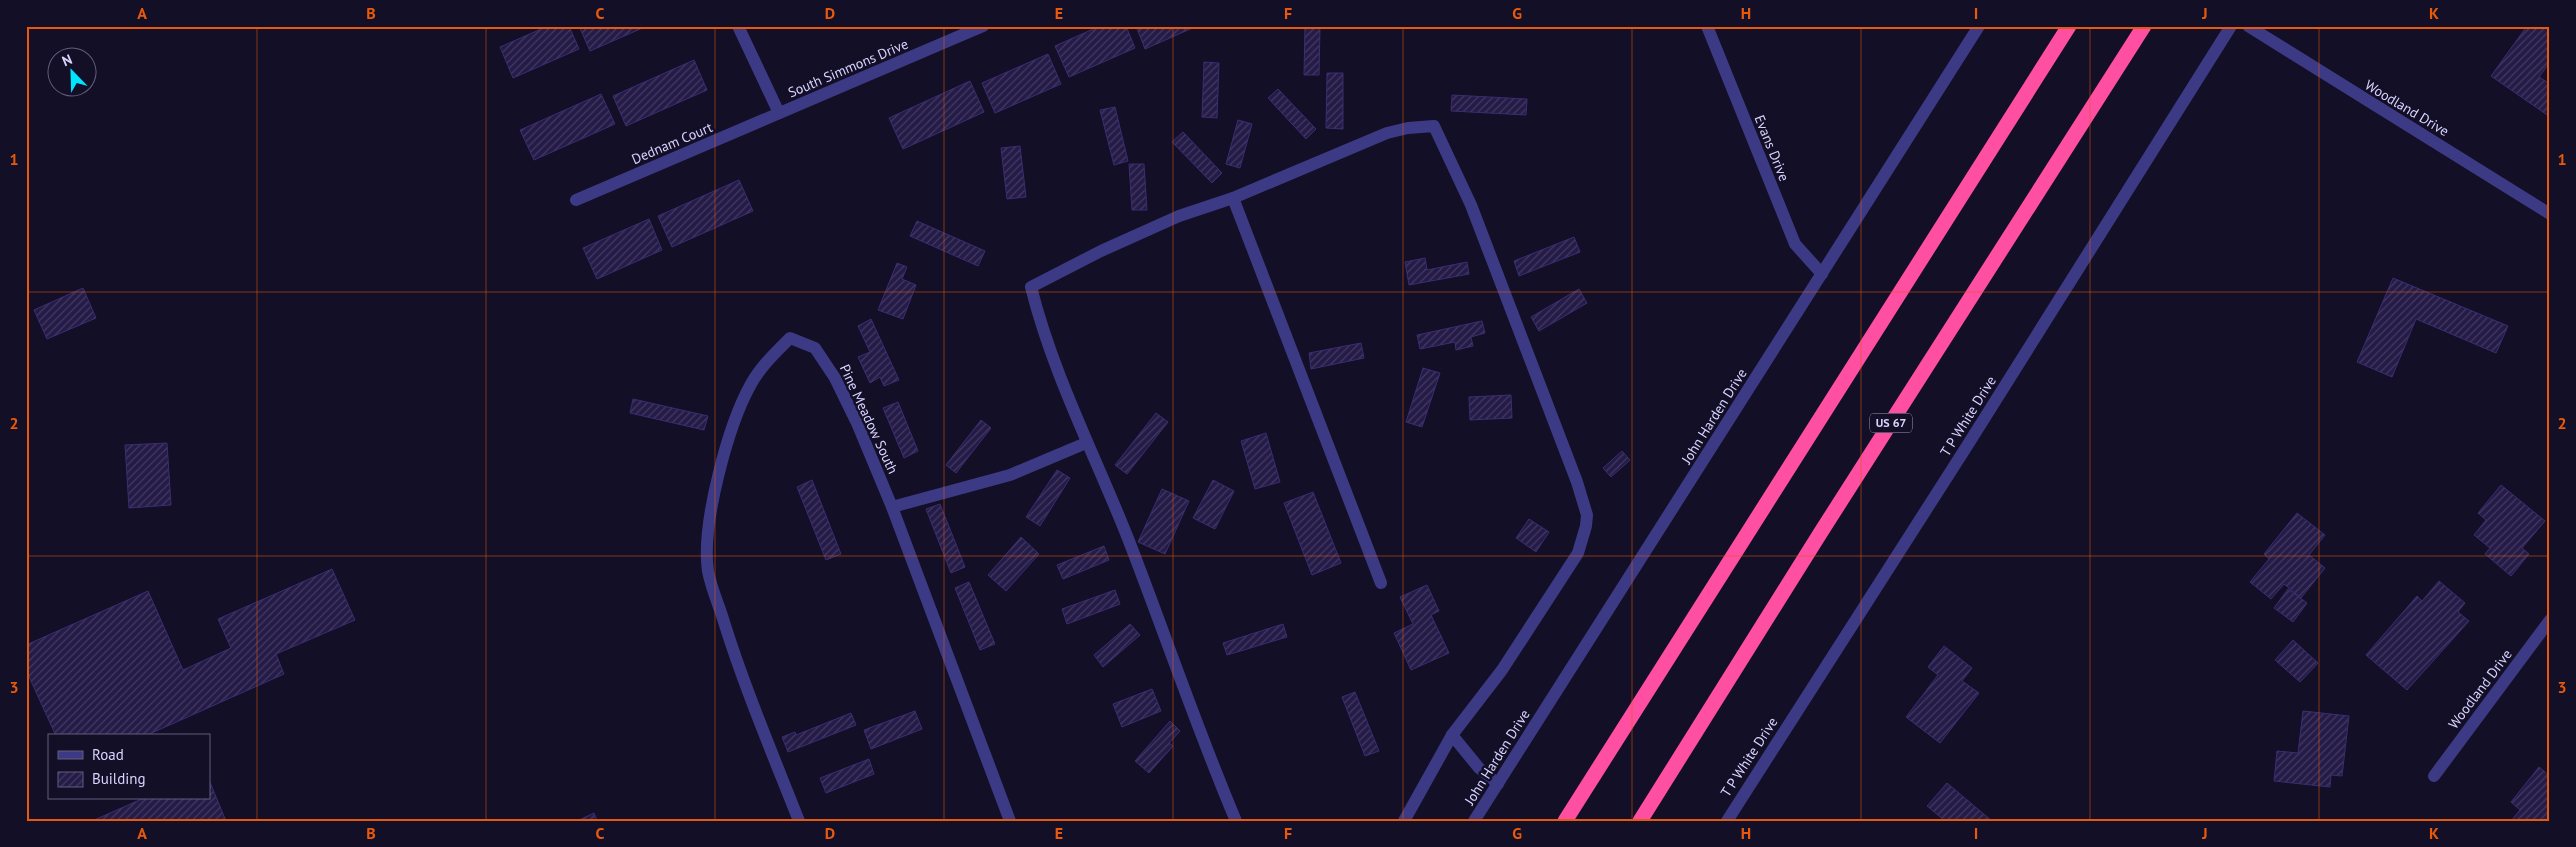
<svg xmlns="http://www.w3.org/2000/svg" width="2576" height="847" font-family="'PT Sans',sans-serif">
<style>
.building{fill:url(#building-hatch);stroke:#3b2d73}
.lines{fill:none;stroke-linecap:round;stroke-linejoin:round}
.minor{stroke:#3d3a85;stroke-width:12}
.tertiary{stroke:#3d3a85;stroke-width:12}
.motorway{stroke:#ff4fa3;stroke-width:15}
.grid{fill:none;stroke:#e8590c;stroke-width:1;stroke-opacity:0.55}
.labels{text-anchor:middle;stroke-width:5;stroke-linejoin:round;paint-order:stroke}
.shield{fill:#130f26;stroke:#9e99be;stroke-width:1}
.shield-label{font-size:12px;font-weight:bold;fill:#d9d4ff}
.street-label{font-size:14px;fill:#d9d4ff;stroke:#130f26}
.neatline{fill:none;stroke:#e8590c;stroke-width:2}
.grid-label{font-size:16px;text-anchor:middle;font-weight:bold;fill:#e8590c}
</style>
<defs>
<pattern id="building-hatch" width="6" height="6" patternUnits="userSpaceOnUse" patternTransform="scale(1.25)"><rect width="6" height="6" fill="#241b47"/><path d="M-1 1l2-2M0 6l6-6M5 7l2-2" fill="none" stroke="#433b63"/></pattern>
</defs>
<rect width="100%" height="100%" fill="#130f26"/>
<!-- building -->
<g class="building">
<polygon points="548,26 569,26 579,49 513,78 500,47"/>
<polygon points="579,26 647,26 590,51"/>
<polygon points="1100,26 1126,26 1135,48 1069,77 1055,46"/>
<polygon points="1136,26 1197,26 1145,49"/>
<polygon points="1305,26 1320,26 1319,75 1304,75"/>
<polygon points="2527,26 2550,27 2550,62 2539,77 2550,84 2550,117 2491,76"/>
<polygon points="1048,54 1061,84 995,113 982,83"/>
<polygon points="694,60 707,90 626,126 613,96"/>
<polygon points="1204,62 1219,63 1217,118 1202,117"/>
<polygon points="1327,73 1343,73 1343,129 1326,128"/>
<polygon points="970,81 984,112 903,149 889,118"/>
<polygon points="1278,89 1316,129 1306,139 1268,98"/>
<polygon points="601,94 615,124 534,160 520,130"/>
<polygon points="1452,95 1527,99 1526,115 1451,111"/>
<polygon points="1115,107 1128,161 1114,165 1100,110"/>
<polygon points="1238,120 1252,124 1240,168 1226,164"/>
<polygon points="1183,132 1222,173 1212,183 1172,142"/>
<polygon points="1020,146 1026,197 1007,199 1001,148"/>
<polygon points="1129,164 1144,164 1147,210 1132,210"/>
<polygon points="739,180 753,211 672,247 658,216"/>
<polygon points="649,219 662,250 597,279 583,248"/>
<polygon points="917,221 985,251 978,266 910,236"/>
<polygon points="1574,237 1580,252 1519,276 1514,261"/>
<polygon points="1425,258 1427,270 1467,262 1469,274 1409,285 1405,262"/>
<polygon points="897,263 907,267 902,279 916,285 903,319 878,310"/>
<polygon points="2393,278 2508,326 2496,353 2416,319 2392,377 2357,362"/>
<polygon points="83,288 96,318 47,339 34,310"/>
<polygon points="1579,289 1587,303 1539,331 1531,317"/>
<polygon points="871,319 899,380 884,386 880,377 870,383 858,357 870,352 858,326"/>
<polygon points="1482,321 1485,333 1471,337 1473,346 1456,350 1455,342 1420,349 1417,335"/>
<polygon points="1361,343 1364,358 1311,369 1309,353"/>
<polygon points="1423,368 1440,373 1422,427 1406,422"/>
<polygon points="1511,395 1512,418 1470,420 1469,397"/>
<polygon points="633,399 708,416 704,430 630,413"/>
<polygon points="898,402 918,451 904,458 883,408"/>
<polygon points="1156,413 1168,422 1127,474 1115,465"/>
<polygon points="981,420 991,428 956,473 946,465"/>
<polygon points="1266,433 1280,482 1255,489 1241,441"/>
<polygon points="167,443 171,505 129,508 125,445"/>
<polygon points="1622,451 1630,460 1611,477 1603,468"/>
<polygon points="1057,470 1070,478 1040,526 1026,517"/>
<polygon points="812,480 841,554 826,560 797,487"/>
<polygon points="1213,480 1234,491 1215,529 1193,518"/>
<polygon points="2501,485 2545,521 2522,548 2529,554 2511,576 2485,554 2490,548 2474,535 2486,520 2478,513"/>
<polygon points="1162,489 1189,501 1165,554 1138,542"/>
<polygon points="1313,492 1341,563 1312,575 1284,503"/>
<polygon points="940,504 965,567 951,573 926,509"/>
<polygon points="2297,513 2325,535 2309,555 2325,568 2301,598 2284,584 2271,599 2250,582 2269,559 2264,554"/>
<polygon points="1529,519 1549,532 1536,552 1516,538"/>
<polygon points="1021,537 1039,554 1006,591 988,575"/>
<polygon points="1104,546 1109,560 1063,579 1057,565"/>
<polygon points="332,569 355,620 276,654 284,674 145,736 56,736 26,670 26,645 148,591 183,670 231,648 218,619"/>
<polygon points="2439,581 2465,603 2458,612 2469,621 2407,690 2366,655 2417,596 2422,601"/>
<polygon points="969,582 995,644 980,650 955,588"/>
<polygon points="1427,585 1439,611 1431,615 1449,653 1411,670 1394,633 1413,624 1400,597"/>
<polygon points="2288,589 2307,603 2293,622 2274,608"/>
<polygon points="1115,590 1120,604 1067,624 1062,609"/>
<polygon points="1130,624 1140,635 1103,667 1094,655"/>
<polygon points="1283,624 1287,637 1227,655 1223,643"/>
<polygon points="2293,640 2318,663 2300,682 2275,660"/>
<polygon points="1944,646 1972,668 1962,681 1979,693 1940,743 1906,717 1938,675 1928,667"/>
<polygon points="1152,689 1161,711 1122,727 1113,704"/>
<polygon points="1355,692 1379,751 1365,756 1342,697"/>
<polygon points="915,711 922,729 871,749 864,730"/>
<polygon points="2303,711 2349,716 2342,776 2331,775 2330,787 2274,781 2277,751 2298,753"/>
<polygon points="851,713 856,725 788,752 782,737 795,732 796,735"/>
<polygon points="1170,721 1180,731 1169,743 1173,746 1149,773 1135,761"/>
<polygon points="869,759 874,774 826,793 820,778"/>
<polygon points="2539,767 2550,776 2550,819 2511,821 2520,810 2511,802"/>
<polygon points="209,780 226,821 92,821 144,798 209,798"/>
<polygon points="1947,783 1992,821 1945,821 1927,806"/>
<polygon points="594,813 597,821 577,821"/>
</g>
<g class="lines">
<!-- minor -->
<g class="minor">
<polyline points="738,26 779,113"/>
<polyline points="1707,26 1795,244 1822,274"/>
<polyline points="2248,26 2550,214"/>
<polyline points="1233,198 1381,583"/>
<polyline points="576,200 983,26"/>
<polyline points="892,507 1010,475 1086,443"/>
<polyline points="1452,735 1479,768 1498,784"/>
<polyline points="2434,776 2550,620"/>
<path d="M 799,821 C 773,755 745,689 724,622 C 719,605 711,588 708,571 C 701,525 728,425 751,384 C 761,366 776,352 790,338 L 815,348 L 835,378 L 857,423 L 892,507 L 1010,821"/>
<path d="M 1236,821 C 1197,729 1165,634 1129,541 C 1096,457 1053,375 1031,287 L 1101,251 L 1179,216 L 1233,198 L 1387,133 L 1408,128 L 1434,126 L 1471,205 L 1577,482 L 1587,515 L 1586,526 L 1578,553 L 1502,670 L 1452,735 L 1404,821"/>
</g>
<!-- tertiary -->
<g class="tertiary">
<polyline points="1474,821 1979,26"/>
<polyline points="1727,821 1967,446 2231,26"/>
</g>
<!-- motorway -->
<g class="motorway">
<polyline points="1565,821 2069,26"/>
<polyline points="1640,821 1821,532 2144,26"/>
</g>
</g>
<!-- grid -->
<path class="grid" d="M 257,26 L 257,821M 486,26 L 486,821M 715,26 L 715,821M 944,26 L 944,821M 1173,26 L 1173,821M 1403,26 L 1403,821M 1632,26 L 1632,821M 1861,26 L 1861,821M 2090,26 L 2090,821M 2319,26 L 2319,821M 26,292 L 2550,292M 26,556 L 2550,556"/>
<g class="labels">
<!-- shield labels -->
<rect class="shield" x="1870" y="413.5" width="42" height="19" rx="4"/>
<g class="shield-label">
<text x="1891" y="427">US 67</text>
</g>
<!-- street labels -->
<g class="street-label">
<text transform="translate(848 68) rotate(-23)" y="5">South Simmons Drive</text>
<text transform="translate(2407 108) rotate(31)" y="5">Woodland Drive</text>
<text transform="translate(672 143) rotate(-23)" y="5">Dednam Court</text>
<text transform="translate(1772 148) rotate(68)" y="5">Evans Drive</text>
<text transform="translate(1714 416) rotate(-58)" y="5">John Harden Drive</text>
<text transform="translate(1968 416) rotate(-58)" y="5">T P White Drive</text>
<text transform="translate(869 419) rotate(65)" y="5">Pine Meadow South</text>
<text transform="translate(2480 689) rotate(-53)" y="5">Woodland Drive</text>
<text transform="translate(1497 757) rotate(-58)" y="5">John Harden Drive</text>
<text transform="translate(1749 757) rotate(-57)" y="5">T P White Drive</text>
</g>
</g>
<!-- border -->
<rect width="2576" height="847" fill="none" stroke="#130f26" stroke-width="55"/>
<!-- legend -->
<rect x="48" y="734" width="162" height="65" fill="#130f26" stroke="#625e7d"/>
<rect x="58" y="751" width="25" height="8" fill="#3d3a85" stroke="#625e7d"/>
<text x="92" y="760" font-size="15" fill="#d9d4ff">Road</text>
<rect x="58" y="772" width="25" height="15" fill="url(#building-hatch)" stroke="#625e7d"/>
<text x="92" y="784" font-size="15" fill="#d9d4ff">Building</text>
<!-- north arrow -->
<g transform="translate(72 72) rotate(337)"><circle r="24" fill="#130f26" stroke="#625e7d"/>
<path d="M0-4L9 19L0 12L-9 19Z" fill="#00e5ff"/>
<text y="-8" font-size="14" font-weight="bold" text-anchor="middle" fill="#d9d4ff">N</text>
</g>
<rect x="28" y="28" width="2520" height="792" class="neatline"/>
<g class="grid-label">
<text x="142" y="19">A</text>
<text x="371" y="19">B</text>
<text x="600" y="19">C</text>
<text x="830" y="19">D</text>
<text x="1059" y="19">E</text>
<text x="1288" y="19">F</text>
<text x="1517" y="19">G</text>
<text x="1746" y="19">H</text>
<text x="1976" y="19">I</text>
<text x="2205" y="19">J</text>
<text x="2434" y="19">K</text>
<text x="14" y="165">1</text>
<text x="2562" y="165">1</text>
<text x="14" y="429">2</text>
<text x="2562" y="429">2</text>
<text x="14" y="693">3</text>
<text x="2562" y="693">3</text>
<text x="142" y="839">A</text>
<text x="371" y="839">B</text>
<text x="600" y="839">C</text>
<text x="830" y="839">D</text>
<text x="1059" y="839">E</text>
<text x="1288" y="839">F</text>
<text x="1517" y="839">G</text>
<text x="1746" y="839">H</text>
<text x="1976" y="839">I</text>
<text x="2205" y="839">J</text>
<text x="2434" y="839">K</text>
</g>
</svg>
